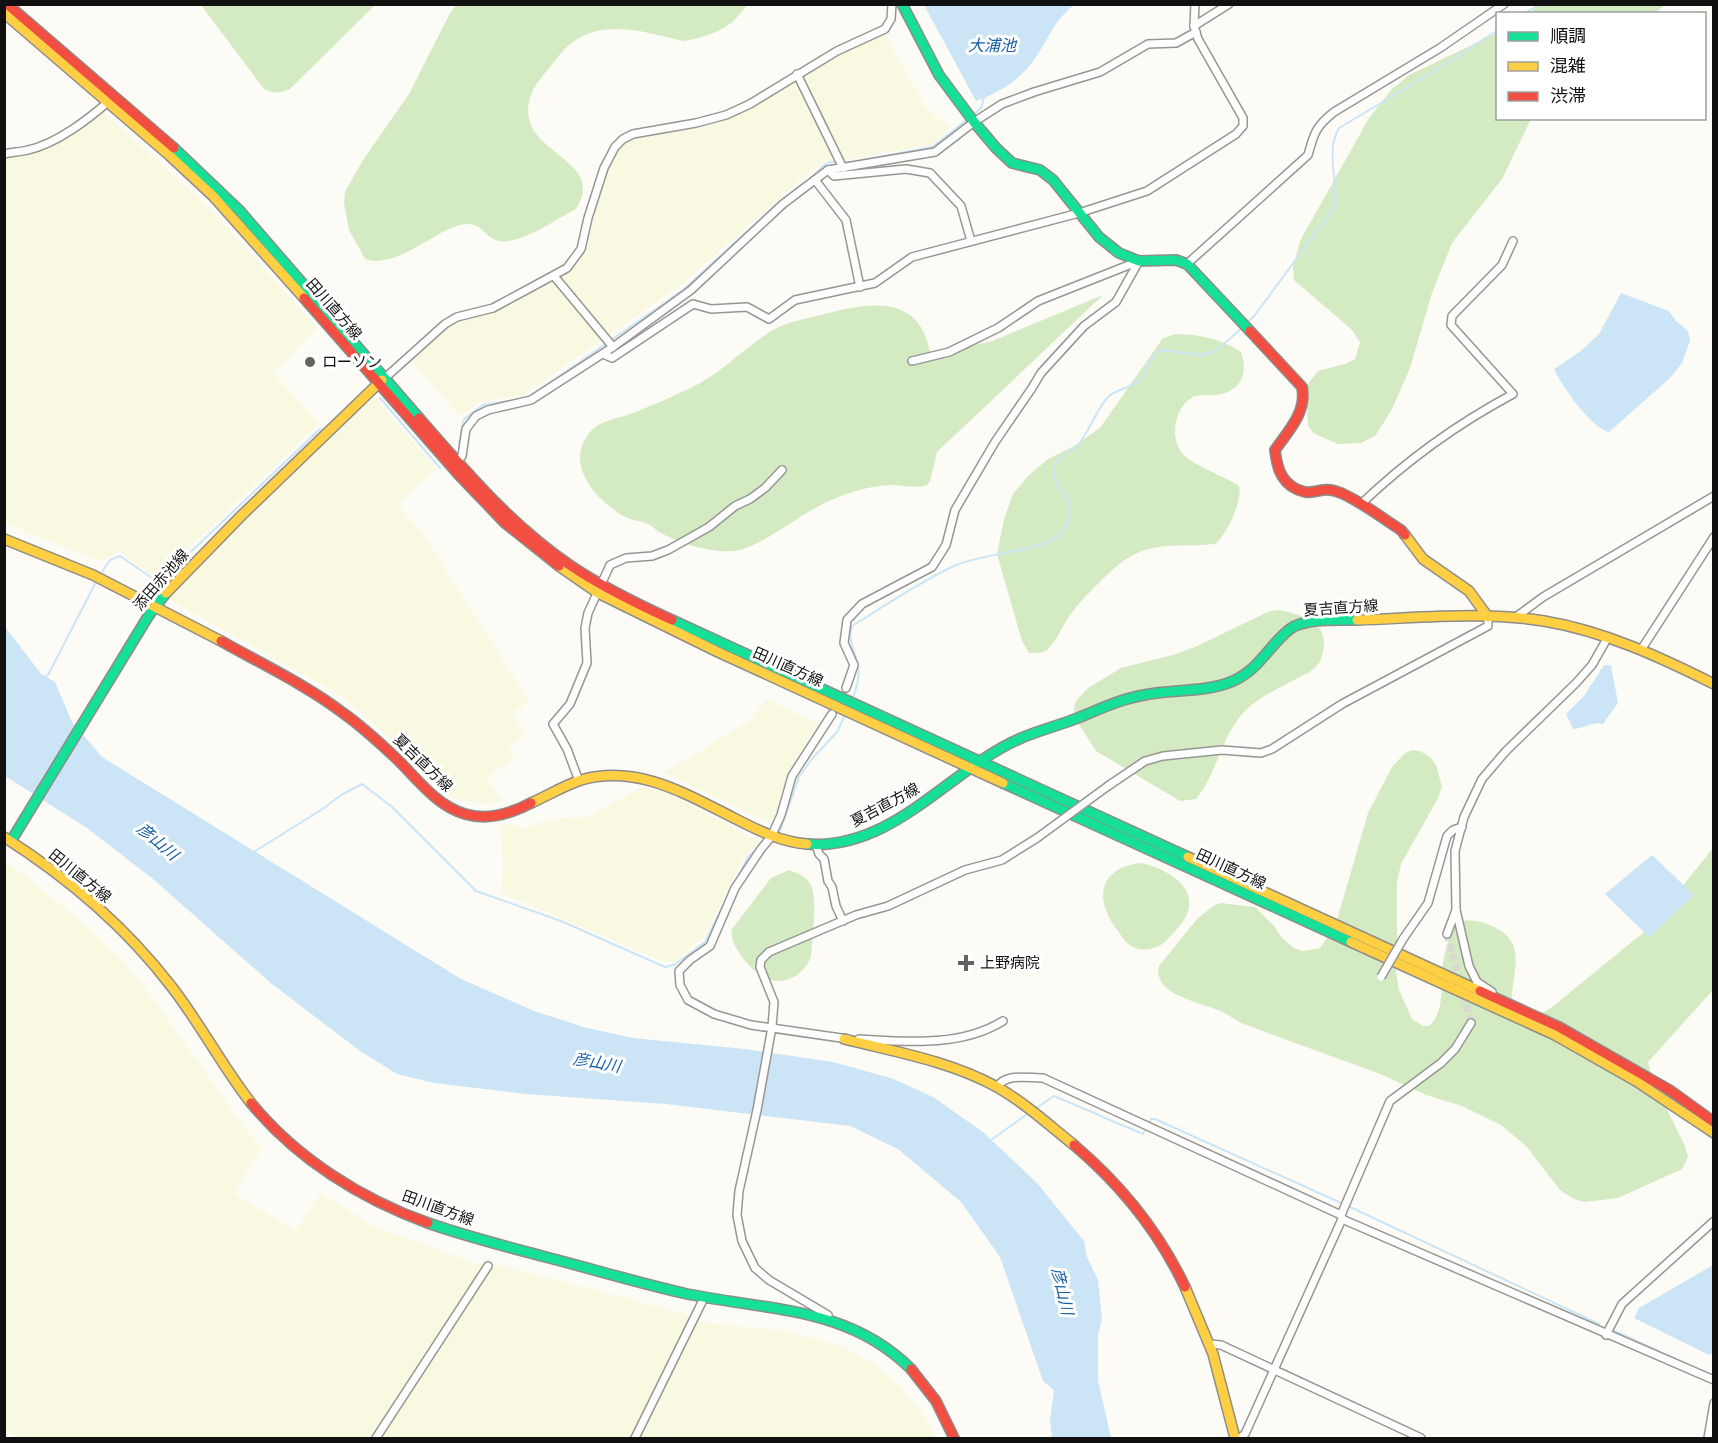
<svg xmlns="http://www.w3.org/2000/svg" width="1718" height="1443" font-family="'Playfair Display','Noto Sans JP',serif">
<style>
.farmland{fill:#f9f8e1}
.forest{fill:#d4eac2}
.water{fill:#cbe5f6}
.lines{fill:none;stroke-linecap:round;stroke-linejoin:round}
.stream{stroke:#cbe5f6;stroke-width:2}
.street-tunnel{stroke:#d9d8d3;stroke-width:7;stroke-dasharray:7 3.5;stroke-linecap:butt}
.street-casing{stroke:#969693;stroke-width:10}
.fast-casing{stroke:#8d8c8a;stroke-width:12}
.slow-casing{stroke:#8d8c8a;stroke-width:12}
.jam-casing{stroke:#8d8c8a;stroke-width:12}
.street{stroke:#fffefe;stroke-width:7}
.fast{stroke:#16e098;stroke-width:9}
.slow{stroke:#ffcf43;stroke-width:9}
.jam{stroke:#f24e42;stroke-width:9}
.street-bridge-casing{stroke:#969693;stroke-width:10;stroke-linecap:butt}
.street-bridge{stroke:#fffefe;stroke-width:7}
.poi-dot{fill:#636260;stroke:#fff;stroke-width:2}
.labels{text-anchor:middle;stroke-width:6;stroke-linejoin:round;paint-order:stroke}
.street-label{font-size:15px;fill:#101010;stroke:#fff}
.poi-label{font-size:15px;fill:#101010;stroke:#fff;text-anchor:start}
.water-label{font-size:16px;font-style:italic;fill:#155da5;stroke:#fff}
</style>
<rect width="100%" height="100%" fill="#fcfbf5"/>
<!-- farmland -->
<g class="farmland">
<polygon points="885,34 925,107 950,128 932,144 846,160 823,162 802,178 682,284 523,395 479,402 460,416 410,361 445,328 459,320 495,312 569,272 584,253 606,175 619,149 628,141 720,123 755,107 821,65"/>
<polygon points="104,113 212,210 317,328 273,373 319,423 159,577 154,577 118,551 102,562 5,523 5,158 11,156 31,156"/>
<polygon points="374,397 436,469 398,505 424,536 529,701 512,714 526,735 510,747 513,759 486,778 502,800 489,805 448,797 398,745 342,696 168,599 198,564 240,521"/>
<polygon points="767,699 818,724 788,772 775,817 769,822 664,773 748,722"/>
<polygon points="642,787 667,792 759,842 743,859 704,937 673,962 664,962 501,893 503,866 500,826 512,824 523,829 551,819 588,817"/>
<polygon points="4,862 18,870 89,928 138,978 246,1130 262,1147 234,1193 295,1231 321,1193 375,1227 480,1265 495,1264 689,1315 704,1323 784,1331 844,1347 874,1364 899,1385 925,1417 936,1438 18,1438 4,1430"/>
</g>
<!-- forest -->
<g class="forest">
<path d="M 457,4 L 747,4 L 747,5 C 742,11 737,18 731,23 C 718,33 699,39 684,41 C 648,33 605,18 573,42 C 562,49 554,63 545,73 C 533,87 524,103 530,122 C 540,156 604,165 576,209 C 557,219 521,244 500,241 C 482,238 482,216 454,227 C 429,236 393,269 365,259 L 349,230 L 344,203 L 345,192 L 363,160 L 409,94 L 449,15 Z"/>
<path d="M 201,5 L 375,5 L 290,89 C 280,94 274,93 264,89 Z"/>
<polygon points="1540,5 1540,4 1665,5 1655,13 1529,13"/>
<polygon points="1497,33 1498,118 1531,119 1502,179 1452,243 1432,293 1410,368 1392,409 1376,435 1361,443 1338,444 1313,433 1308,425 1306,391 1308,384 1318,371 1345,364 1355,359 1360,342 1352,330 1294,280 1293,267 1300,241 1369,118 1391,90 1409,75"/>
<path d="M 1103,295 L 937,452 L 930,481 L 927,485 C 916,489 903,485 891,485 C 867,486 843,494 821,505 C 797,516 759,549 733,551 C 710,553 679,543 659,532 C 655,530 652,525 648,524 C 640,520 631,521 623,516 C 594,498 563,463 591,431 C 601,420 620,418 633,413 C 652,405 672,397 691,388 C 722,373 745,347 773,330 C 787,322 805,319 821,315 C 866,303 919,292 930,352 L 990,342 Z"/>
<path d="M 1176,334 C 1197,334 1223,339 1241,352 C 1249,374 1240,392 1216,395 C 1208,396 1200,394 1193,397 C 1174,407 1169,439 1183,454 C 1194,466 1224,476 1239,486 C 1243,501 1227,534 1215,544 C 1178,548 1150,539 1118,565 C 1104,577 1084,597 1073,611 C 1063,623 1058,640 1047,650 C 1042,654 1036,653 1029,653 L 1022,641 L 997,554 L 1004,519 L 1013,494 L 1028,476 L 1048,459 L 1074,446 L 1100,428 L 1163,338 Z"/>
<path d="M 1280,610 C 1299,615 1323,619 1324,642 C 1324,649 1322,659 1318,664 C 1314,670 1306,674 1300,677 C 1279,688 1253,699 1239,718 C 1220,742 1216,775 1196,799 L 1180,801 L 1096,751 L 1076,720 L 1074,708 L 1076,701 L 1088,688 L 1121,668 L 1173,655 L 1195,647 L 1270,611 Z"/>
<path d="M 1413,750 L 1420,751 L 1430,757 L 1436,765 L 1442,787 L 1437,800 L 1401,864 L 1397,882 L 1397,951 L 1394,959 L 1399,990 L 1412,1019 L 1423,1026 L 1429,1026 C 1446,1011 1440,983 1443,963 C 1445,949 1450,934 1458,922 C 1471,919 1482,921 1494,927 C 1531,945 1509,976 1512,1007 L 1541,1014 L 1552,1007 L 1649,928 L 1713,848 L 1713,990 L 1648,1062 L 1653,1081 L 1685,1146 L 1688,1157 L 1682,1169 L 1618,1198 L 1584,1202 L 1574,1199 L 1560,1190 L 1526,1146 L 1501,1125 L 1462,1106 L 1426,1095 L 1380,1074 L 1241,1023 C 1234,1019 1227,1014 1220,1011 C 1200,1002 1152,995 1159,966 L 1197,919 L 1213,906 L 1221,903 L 1255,907 L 1274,926 L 1281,937 L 1294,948 L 1303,951 L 1320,948 L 1335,927 L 1368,813 L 1392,767 L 1405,753 Z"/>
<path d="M 1141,863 C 1173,870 1209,895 1177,929 C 1172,934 1165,944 1157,947 C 1149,950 1139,951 1131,946 C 1126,943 1122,937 1119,932 C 1094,901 1097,868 1141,863 Z"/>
<path d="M 789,870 C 797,873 804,875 809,882 C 819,896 812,939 811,957 C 804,975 784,987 765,978 C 752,972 727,943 732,929 L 771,878 Z"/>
</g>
<!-- water -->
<g class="water">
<path d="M 924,5 L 1074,5 C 1055,19 1047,42 1033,61 C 1020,80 997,94 976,101 Z"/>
<path d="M 1621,293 L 1669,311 L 1676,321 L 1688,331 L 1690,341 L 1682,363 L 1670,378 L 1609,432 C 1593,430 1560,384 1554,369 L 1581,351 L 1599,334 Z"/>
<polygon points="4,625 41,674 55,682 72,722 102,757 461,979 534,1011 587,1028 633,1038 745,1049 833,1062 894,1079 933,1097 983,1132 1037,1183 1084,1241 1087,1257 1098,1280 1102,1320 1098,1335 1098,1380 1111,1438 1052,1438 1050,1420 1054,1390 1043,1381 1000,1257 961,1202 898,1149 850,1126 666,1104 526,1094 434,1083 397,1074 360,1051 272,984 153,879 87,828 5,776"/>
<path d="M 1604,665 L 1611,665 L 1618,703 L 1603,724 C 1594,721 1583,729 1573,729 L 1566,714 L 1584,696 Z"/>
<polygon points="1652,855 1694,895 1649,937 1605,894"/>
<polygon points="1713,1265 1713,1353 1709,1355 1634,1318 1639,1308"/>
</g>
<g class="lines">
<!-- stream -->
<g class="stream">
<polyline points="1523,14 1541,4"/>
<polyline points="973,115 981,108 984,98"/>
<path d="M 1246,324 L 1255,315 L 1334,208 C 1339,182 1325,151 1339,128 L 1433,72 L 1498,30"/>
<polyline points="380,398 440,468"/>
<polyline points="459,444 464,419 483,405 528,398 683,290 776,205 812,177 824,165 831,162 851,162 932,147 969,118"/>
<polyline points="100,575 110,560 120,556 155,580 160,581 320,429"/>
<polyline points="44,678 48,675 97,580"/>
<path d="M 852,699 C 857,688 860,676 858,665 C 855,652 847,639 852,626 C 885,606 919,582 954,566 C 982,553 1039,552 1059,535 C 1063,532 1065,527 1067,524 C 1080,499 1051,490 1054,469 C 1055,456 1072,452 1079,444 C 1089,431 1098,407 1108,397 C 1117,388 1132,388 1140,380 C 1148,370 1149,358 1160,350 L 1202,355 L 1216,351 L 1242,328"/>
<polyline points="780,831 799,777 811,760 837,732 845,715"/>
<polyline points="254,852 324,808 341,795 362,784 391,806 476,891 561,921 665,967 674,965 705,942 724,904"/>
<polyline points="736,881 748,857 758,848"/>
<polyline points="1035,1109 1054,1096 1143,1134 1146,1128"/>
<polyline points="1149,1123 1151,1119 1155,1119 1350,1207 1599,1324"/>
<polyline points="991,1140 1030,1112"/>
<polyline points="1615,1331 1693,1367"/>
</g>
<!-- street-tunnel -->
<polyline class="street-tunnel" points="1447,934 1471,1023"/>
<defs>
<g id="street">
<polyline points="1194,26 1229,4"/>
<polyline points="797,74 843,168"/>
<path d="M 4,154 C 12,152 20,152 28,150 C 56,144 89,119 110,100"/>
<polyline points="828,170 834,176 906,169 930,173 961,206 971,241"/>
<polyline points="815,180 846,220 860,287"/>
<path d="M 1187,264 L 1308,155 C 1314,133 1316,126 1334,112 L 1440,48 L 1504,4"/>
<polyline points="554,276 613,347"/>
<polyline points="603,354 612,358 693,304 711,309 747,307 769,319 795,300 875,283 912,257 1079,213 1147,191 1236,134 1243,126 1243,118 1198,39 1194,26 1195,4"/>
<polyline points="912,361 949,352 998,328 1038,301 1139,261"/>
<polyline points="385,378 445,324 457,317 493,308 567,268 581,249 588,218 604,168 615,147 623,139 633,134 696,123 726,115 750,104 837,51 885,29 891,19 892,4"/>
<polyline points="457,462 462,456 466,429 476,416 488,410 531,400 613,347 691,290 783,204 828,170 935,152 974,122 1002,104 1034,92 1100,72 1148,44 1176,43 1196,32"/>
<path d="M 1361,504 C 1407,460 1457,424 1513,394 L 1451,325 L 1452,316 L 1502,265 L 1513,241"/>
<polyline points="1516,617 1543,597 1714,496"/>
<polyline points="1641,650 1714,537"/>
<polyline points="846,688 854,665 844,643 847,620 862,604 932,567 946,545 955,510 995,442 1032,388 1041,373 1084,326 1116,302 1139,261"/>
<polyline points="832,714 792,776 781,815 771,837 761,849 735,888 710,946 690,960 679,971 680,985 688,1000 714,1014 751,1025 848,1039"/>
<polyline points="579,781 567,749 553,724 570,704 587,663 585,628 588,613 610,565 626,558 652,556 668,550 709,527 735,506 750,499 765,488 782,470"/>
<polyline points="1108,786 1145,761 1163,756 1222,750 1261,753 1272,749 1342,704 1488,626 1488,617"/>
<polyline points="816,845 819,854 824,859 828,881 832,887 836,906 843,921"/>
<polyline points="1447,934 1456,910"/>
<polyline points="1403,939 1428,903 1447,836 1453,830 1462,827"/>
<polyline points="1492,992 1477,982 1469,966 1456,910 1455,851 1464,817 1482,779 1506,751 1576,683 1592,665 1608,637"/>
<path d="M 859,1039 C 907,1042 961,1047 1003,1021"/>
<path d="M 997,1087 C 1006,1073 1027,1078 1043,1078 L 1341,1215"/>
<polyline points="1342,1219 1714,1380"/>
<polyline points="828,1315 769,1280 755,1268 742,1241 737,1215 739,1191 757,1110 772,1027 774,1002 760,967 761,960 769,952 856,915 888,906 965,870 1002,860 1037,838"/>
<polyline points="1606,1335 1622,1304 1714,1221"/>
<polyline points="1210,1344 1221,1345 1421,1438"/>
<polyline points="376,1438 488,1266"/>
<polyline points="635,1438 704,1298"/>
<polyline points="1240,1438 1245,1434 1342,1219 1341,1215 1390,1101 1441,1063 1455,1049 1471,1023"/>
<polyline points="1708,1438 1714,1403"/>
</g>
<g id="fast">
<polyline points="902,4 939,75 974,122 996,148 1012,163 1040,170 1053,180 1099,237 1119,253 1139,261 1176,260 1187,264 1250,331"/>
<polyline points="174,148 239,210 419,418"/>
<polyline points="672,620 1188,857"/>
<polyline points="1003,783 1351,942"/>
<polyline points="11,841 149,615 166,593"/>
<path d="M 807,844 C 892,851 949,770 1019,739 C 1037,731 1057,726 1075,719 C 1098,710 1120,699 1144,695 C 1173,689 1205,693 1233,681 C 1259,670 1269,645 1290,629 C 1304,618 1340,620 1357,620"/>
<path d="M 428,1223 C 465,1236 504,1246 542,1256 C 589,1268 635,1282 683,1293 C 765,1311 847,1305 911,1369"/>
</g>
<g id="slow">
<polyline points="4,13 169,155 213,196 304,298"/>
<polyline points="1405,535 1423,559 1469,591 1488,617"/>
<polyline points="4,539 93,575 221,641"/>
<polyline points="559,566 598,593 718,652 1003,783"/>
<polyline points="166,593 242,515 382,380"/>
<path d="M 1357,620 C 1419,618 1482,611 1544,621 C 1604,631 1660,657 1714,684"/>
<path d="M 531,803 C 547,796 563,786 581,780 C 637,764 686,794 734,818 C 757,830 781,842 807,844"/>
<path d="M 4,837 C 67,877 125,926 171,986 C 200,1023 222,1066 251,1103"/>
<polyline points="1188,857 1480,991"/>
<polyline points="1351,942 1555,1035 1636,1081 1714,1133"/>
<path d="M 844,1039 C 896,1052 950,1061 997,1087 C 1025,1103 1049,1125 1074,1145"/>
<polyline points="1185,1287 1213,1354 1235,1438"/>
</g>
<g id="jam">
<polyline points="7,4 174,148"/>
<polyline points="304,298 459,475 505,523 559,566"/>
<path d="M 1250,331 L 1302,387 C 1307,412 1289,430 1275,450 C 1277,470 1283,487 1305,492 C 1319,494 1322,485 1341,493 C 1362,502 1382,518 1401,530 L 1405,535"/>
<path d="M 419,418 C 465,471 512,526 571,566 C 602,587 637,604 672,620"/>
<path d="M 221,641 C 262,664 306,685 343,713 C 363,727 381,744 398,760 C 418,780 437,806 465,814 C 488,821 510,814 531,803"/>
<polyline points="1480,991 1559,1027 1671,1091 1714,1122"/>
<path d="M 251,1103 C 296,1158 361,1199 428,1223"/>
<path d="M 1074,1145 C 1120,1184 1159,1232 1185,1287"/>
<polyline points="911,1369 936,1401 954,1438"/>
</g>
</defs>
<!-- street casing -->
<use href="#street" class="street-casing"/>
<!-- fast casing -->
<use href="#fast" class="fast-casing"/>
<!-- slow casing -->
<use href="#slow" class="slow-casing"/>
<!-- jam casing -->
<use href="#jam" class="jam-casing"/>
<!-- street -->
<use href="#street" class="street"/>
<!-- fast -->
<use href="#fast" class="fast"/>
<!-- slow -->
<use href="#slow" class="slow"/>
<!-- jam -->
<use href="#jam" class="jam"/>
<defs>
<g id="street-bridge">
<polyline points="1037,838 1108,786"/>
<polyline points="1381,977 1403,939"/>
</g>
</defs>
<!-- street-bridge casing -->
<use href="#street-bridge" class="street-bridge-casing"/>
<!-- street-bridge -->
<use href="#street-bridge" class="street-bridge"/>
</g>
<!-- markers -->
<g class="poi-dot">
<circle cx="310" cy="362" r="6"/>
<path d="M963 954h6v6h6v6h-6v6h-6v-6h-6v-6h6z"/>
</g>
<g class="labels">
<!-- street labels -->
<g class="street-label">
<text transform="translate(334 309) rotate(49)" y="5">田川直方線</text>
<text transform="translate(161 580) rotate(-49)" y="5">添田赤池線</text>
<text transform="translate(1341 608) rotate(-4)" y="5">夏吉直方線</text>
<text transform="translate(788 667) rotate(24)" y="5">田川直方線</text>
<text transform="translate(423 763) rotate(44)" y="5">夏吉直方線</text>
<text transform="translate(885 805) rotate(-28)" y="5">夏吉直方線</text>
<text transform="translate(1231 869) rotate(25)" y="5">田川直方線</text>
<text transform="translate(80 876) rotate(39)" y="5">田川直方線</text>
<text transform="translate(438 1208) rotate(20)" y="5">田川直方線</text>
</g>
<!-- poi labels -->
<g class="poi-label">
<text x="322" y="367">ローソン</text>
<text x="980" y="968">上野病院</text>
</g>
<!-- water labels -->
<g class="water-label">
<text x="992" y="51">大浦池</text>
<text transform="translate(158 841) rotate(40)" y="6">彦山川</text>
<text transform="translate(597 1062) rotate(10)" y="6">彦山川</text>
<text transform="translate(1063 1291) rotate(77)" y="6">彦山川</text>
</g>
</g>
<!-- border -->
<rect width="1718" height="1443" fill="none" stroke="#101010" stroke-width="12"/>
<!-- legend -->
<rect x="1496" y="12" width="210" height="108" fill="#ffffff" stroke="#9f9f9f" stroke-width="1.5"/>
<rect x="1508" y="32" width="30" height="9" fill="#16e098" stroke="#9f9f9f" stroke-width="1.5"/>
<text x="1550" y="42" font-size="18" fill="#101010">順調</text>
<rect x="1508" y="62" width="30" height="9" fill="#ffcf43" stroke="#9f9f9f" stroke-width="1.5"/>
<text x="1550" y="72" font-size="18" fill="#101010">混雑</text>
<rect x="1508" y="92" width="30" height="9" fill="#f24e42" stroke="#9f9f9f" stroke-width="1.5"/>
<text x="1550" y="102" font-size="18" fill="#101010">渋滞</text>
</svg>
